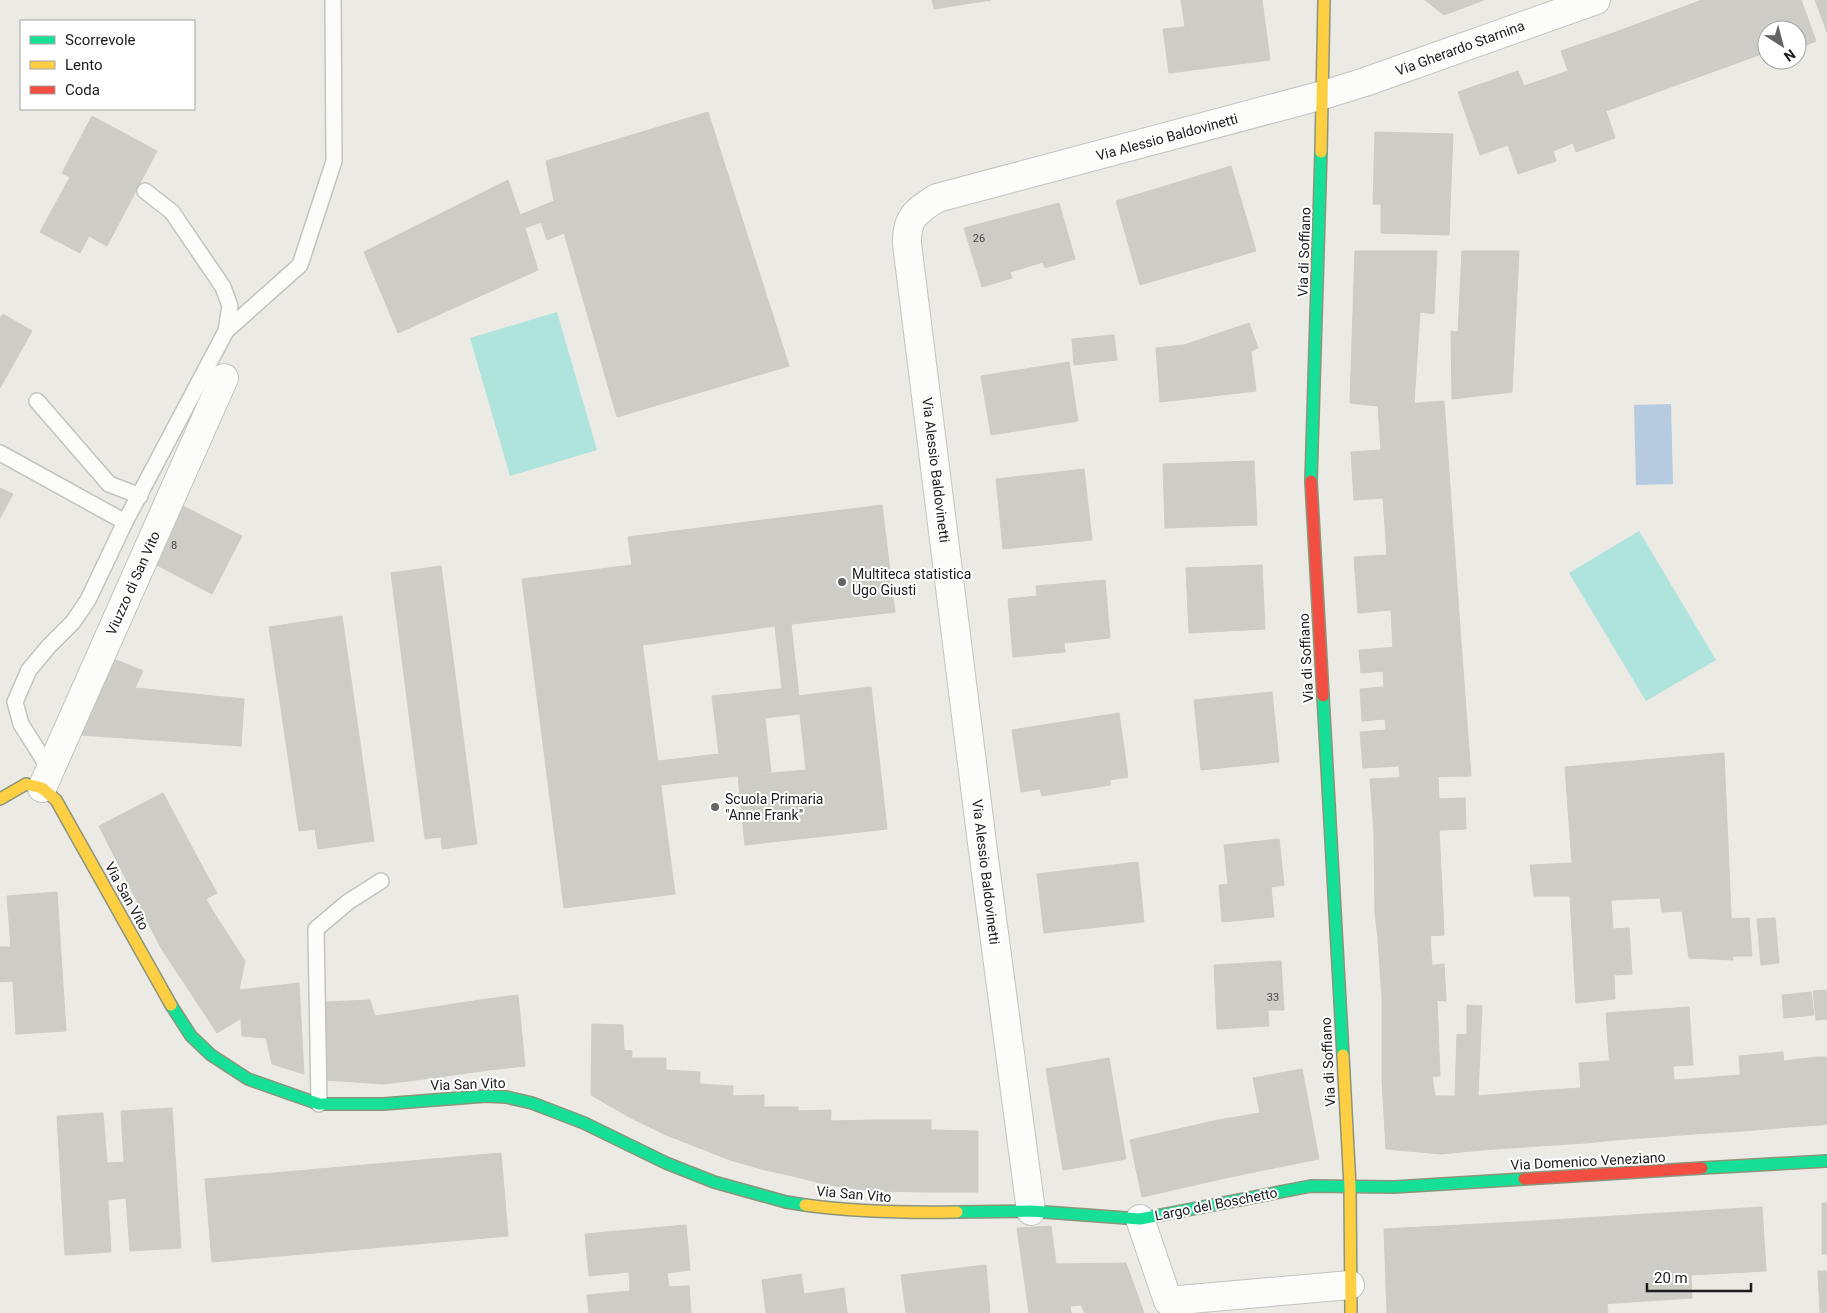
<svg xmlns="http://www.w3.org/2000/svg" width="1827" height="1313" font-family="Roboto,sans-serif">
<style>
.pitch{fill:#aee4dc}
.water{fill:#b6cbdf}
.building{fill:#cdccc7;stroke:#ceccc5}
.lines{fill:none;stroke-linecap:round;stroke-linejoin:round}
.lane-casing{stroke:#c3c3c0;stroke-width:18}
.street-casing{stroke:#c3c3c0;stroke-width:30}
.fast-casing{stroke:#8c957c;stroke-width:14}
.slow-casing{stroke:#8c957c;stroke-width:14}
.jam-casing{stroke:#8c957c;stroke-width:14}
.lane{stroke:#fcfcfb;stroke-width:15}
.street{stroke:#fcfcfb;stroke-width:28}
.fast{stroke:#16e098;stroke-width:11}
.slow{stroke:#ffcf43;stroke-width:11}
.jam{stroke:#f24e42;stroke-width:11}
.poi-dot{fill:#646462;stroke:#fff;stroke-width:2}
.labels{text-anchor:middle;stroke-width:4;stroke-linejoin:round;paint-order:stroke}
.number-label{font-size:11px;fill:#484847}
.street-label{font-size:14px;fill:#1c1c1c;stroke:#fff}
.poi-label{font-size:14px;fill:#1c1c1c;stroke:#fff;text-anchor:start}
</style>
<rect width="100%" height="100%" fill="#ebeae4"/>
<!-- pitch -->
<g class="pitch">
<polygon points="557,312 597,450 510,476 470,338"/>
<polygon points="1639,531 1716,660 1646,701 1569,573"/>
</g>
<!-- water -->
<polygon class="water" points="1671,404 1673,484 1636,485 1634,405"/>
<!-- building -->
<g class="building">
<polygon points="932,0 991,0 934,9"/>
<polygon points="1181,0 1262,0 1270,60 1169,73 1163,29 1185,27"/>
<polygon points="1425,0 1484,0 1444,15"/>
<polygon points="1702,0 1801,0 1816,41 1797,49 1797,30 1767,30 1767,52 1638,99 1613,33"/>
<polygon points="1815,0 1827,0 1827,32"/>
<polygon points="1613,33 1638,99 1606,111 1615,138 1576,152 1573,143 1553,151 1556,161 1518,174 1508,145 1480,155 1458,92 1518,71 1524,86 1568,71 1561,51"/>
<polygon points="708,112 789,366 617,417 564,233 547,240 541,222 525,228 538,270 398,333 364,252 508,180 520,215 554,201 546,161"/>
<polygon points="92,116 157,151 107,246 89,236 80,253 40,232 70,177 62,173"/>
<polygon points="1375,132 1453,134 1449,235 1381,233 1381,204 1373,204"/>
<polygon points="1231,166 1256,251 1140,285 1116,201"/>
<polygon points="1059,203 1075,259 1045,268 1043,262 1010,272 1012,278 982,287 964,228"/>
<polygon points="1355,251 1437,251 1434,314 1420,312 1414,403 1378,406 1350,403"/>
<polygon points="1462,251 1519,251 1512,392 1452,399 1451,331 1458,332"/>
<polygon points="3,314 32,331 0,388 0,318"/>
<polygon points="1249,323 1258,348 1251,351 1256,391 1160,402 1156,348 1184,345"/>
<polygon points="1114,335 1117,360 1074,365 1072,339"/>
<polygon points="1069,362 1078,421 991,435 981,376"/>
<polygon points="1444,401 1461,642 1393,648 1391,610 1358,613 1354,557 1387,555 1383,498 1354,500 1351,452 1381,450 1378,406"/>
<polygon points="1254,461 1257,525 1165,528 1163,464"/>
<polygon points="1084,469 1092,540 1003,549 996,479"/>
<polygon points="0,488 13,494 0,518"/>
<polygon points="882,505 895,612 775,626 643,645 628,537"/>
<polygon points="183,506 242,536 212,594 153,563"/>
<polygon points="632,565 675,894 564,908 522,579"/>
<polygon points="1262,565 1265,629 1189,633 1186,568"/>
<polygon points="441,566 477,844 442,849 441,837 425,839 391,573"/>
<polygon points="1105,580 1110,638 1064,643 1065,652 1013,657 1008,599 1037,596 1036,586"/>
<polygon points="342,616 374,841 318,849 315,829 299,831 269,627"/>
<polygon points="791,624 798,687 782,689 775,626"/>
<polygon points="1461,642 1471,776 1400,777 1399,766 1363,768 1360,732 1386,730 1385,719 1362,721 1360,689 1384,687 1383,671 1361,673 1359,650"/>
<polygon points="114,659 143,671 135,688 244,699 241,746 80,735"/>
<polygon points="798,687 800,714 765,718 771,772 661,785 658,761 719,754 712,696"/>
<polygon points="871,687 887,829 745,845 738,776 806,770 798,696"/>
<polygon points="1272,692 1279,762 1201,770 1194,700"/>
<polygon points="1119,713 1128,777 1110,780 1110,785 1042,796 1040,789 1021,792 1012,730"/>
<polygon points="1724,753 1733,960 1689,958 1682,911 1662,912 1660,898 1611,900 1613,929 1629,928 1632,974 1614,975 1615,999 1576,1003 1570,896 1534,896 1530,865 1572,863 1565,767"/>
<polygon points="1438,776 1439,799 1465,798 1466,829 1374,833 1370,779"/>
<polygon points="163,793 202,866 137,901 99,826"/>
<polygon points="1439,830 1443,909 1375,913 1374,833"/>
<polygon points="1279,839 1284,885 1271,887 1274,917 1222,922 1219,885 1228,884 1224,845"/>
<polygon points="1138,862 1144,922 1044,933 1037,874"/>
<polygon points="202,866 217,893 206,899 214,913 161,948 137,901"/>
<polygon points="57,892 66,1031 16,1034 13,981 0,982 0,947 11,947 7,896"/>
<polygon points="1443,909 1444,935 1378,939 1375,913"/>
<polygon points="214,913 245,961 192,995 161,948"/>
<polygon points="1749,918 1752,956 1733,956 1731,919"/>
<polygon points="1775,918 1779,963 1761,965 1757,919"/>
<polygon points="1430,935 1432,966 1380,970 1378,939"/>
<polygon points="245,961 239,990 240,1019 217,1033 192,995"/>
<polygon points="1281,961 1284,1010 1268,1010 1269,1026 1217,1029 1214,965"/>
<polygon points="1444,964 1446,1001 1382,997 1380,970"/>
<polygon points="299,983 304,1074 272,1064 266,1038 242,1036 239,990"/>
<polygon points="1827,990 1827,1019 1816,1020 1813,991"/>
<polygon points="1811,992 1814,1015 1784,1018 1782,995"/>
<polygon points="518,995 525,1066 489,1070 480,1000"/>
<polygon points="1382,997 1437,999 1440,1076 1382,1079"/>
<polygon points="370,1000 375,1016 384,1084 326,1080 326,1002"/>
<polygon points="480,1000 489,1070 432,1078 422,1009"/>
<polygon points="1467,1005 1482,1006 1478,1096 1455,1096 1457,1034 1467,1035"/>
<polygon points="1689,1007 1693,1065 1673,1066 1674,1080 1690,1079 1694,1134 1615,1140 1606,1013"/>
<polygon points="422,1009 432,1078 384,1084 375,1016"/>
<polygon points="592,1024 623,1025 624,1050 632,1051 629,1117 591,1095"/>
<polygon points="1783,1052 1789,1127 1744,1131 1739,1056"/>
<polygon points="1817,1057 1823,1125 1789,1127 1784,1061"/>
<polygon points="1817,1057 1827,1057 1827,1124 1823,1125"/>
<polygon points="632,1058 666,1058 666,1135 629,1117"/>
<polygon points="1109,1058 1126,1159 1063,1170 1046,1069"/>
<polygon points="1609,1061 1615,1140 1585,1143 1579,1063"/>
<polygon points="1302,1069 1319,1159 1230,1177 1218,1120 1260,1113 1253,1078"/>
<polygon points="666,1070 700,1072 697,1147 666,1135"/>
<polygon points="1740,1075 1744,1131 1694,1134 1690,1079"/>
<polygon points="1432,1077 1435,1096 1478,1096 1482,1150 1441,1154 1386,1149 1382,1079"/>
<polygon points="699,1084 733,1086 730,1160 697,1147"/>
<polygon points="1581,1088 1585,1143 1540,1146 1535,1091"/>
<polygon points="1535,1091 1540,1146 1482,1150 1478,1096"/>
<polygon points="764,1095 764,1107 765,1170 730,1160 732,1096"/>
<polygon points="764,1107 798,1107 797,1177 765,1170"/>
<polygon points="172,1108 181,1248 130,1251 126,1198 108,1200 111,1252 65,1255 57,1116 103,1113 107,1163 124,1162 121,1111"/>
<polygon points="831,1110 828,1185 797,1177 798,1111"/>
<polygon points="873,1120 931,1120 930,1192 872,1191"/>
<polygon points="873,1120 872,1191 828,1185 830,1121"/>
<polygon points="1218,1120 1230,1177 1142,1197 1130,1140"/>
<polygon points="931,1130 978,1131 978,1192 930,1192"/>
<polygon points="501,1153 508,1236 212,1262 205,1179"/>
<rect x="1822" y="1203" width="5" height="51"/>
<polygon points="1762,1207 1766,1271 1691,1275 1692,1298 1601,1304 1600,1282 1522,1287 1518,1222"/>
<polygon points="1518,1222 1522,1287 1525,1301 1450,1313 1387,1313 1384,1229"/>
<polygon points="686,1225 690,1270 667,1273 669,1287 689,1286 691,1313 589,1313 587,1295 630,1291 629,1272 589,1276 585,1234"/>
<polygon points="1051,1226 1056,1264 1126,1263 1144,1313 1085,1313 1081,1305 1070,1306 1071,1313 1029,1313 1017,1228"/>
<polygon points="986,1265 990,1313 906,1313 901,1275"/>
<polygon points="1818,1271 1827,1271 1827,1313 1820,1313"/>
<polygon points="801,1274 804,1294 844,1288 847,1313 766,1313 762,1280"/>
<polygon points="1600,1282 1601,1304 1607,1304 1608,1313 1450,1313 1525,1301 1522,1287"/>
</g>
<g class="lines">
<defs>
<g id="lane">
<polyline points="226,331 300,265 334,161 333,0"/>
<polyline points="37,401 109,484 140,496"/>
<polyline points="0,453 125,522"/>
<polyline points="53,764 43,759 21,724 15,702 29,670 49,646 73,622 88,600 125,522 226,331 230,306 223,287 172,212 145,191"/>
<polyline points="319,1104 316,929 348,902 381,881"/>
</g>
<g id="street">
<polyline points="42,788 224,378"/>
<path d="M 1031,1211 L 982,843 L 907,244 C 906,218 916,211 937,198 L 1323,95 L 1365,82 L 1596,0"/>
<polyline points="1140,1219 1168,1301 1350,1285"/>
</g>
<g id="fast">
<polyline points="1311,481 1321,152"/>
<polyline points="1323,696 1343,1055"/>
<polyline points="171,1005 191,1036 211,1055 248,1079 319,1104 383,1104 486,1096 506,1097 532,1103 584,1123 666,1163 714,1182 786,1202 805,1205"/>
<polyline points="1702,1168 1827,1161"/>
<polyline points="957,1212 1031,1211 1140,1219 1311,1186 1394,1187 1524,1179"/>
</g>
<g id="slow">
<polyline points="1321,152 1324,0"/>
<polyline points="0,799 26,784 42,788 56,800 171,1005"/>
<polyline points="1343,1055 1350,1187 1351,1313"/>
<path d="M 805,1205 C 858,1212 904,1213 957,1212"/>
</g>
<g id="jam">
<polyline points="1311,481 1323,696"/>
<polyline points="1524,1179 1702,1168"/>
</g>
</defs>
<!-- lane casing -->
<use href="#lane" class="lane-casing"/>
<!-- street casing -->
<use href="#street" class="street-casing"/>
<!-- fast casing -->
<use href="#fast" class="fast-casing"/>
<!-- slow casing -->
<use href="#slow" class="slow-casing"/>
<!-- jam casing -->
<use href="#jam" class="jam-casing"/>
<!-- lane -->
<use href="#lane" class="lane"/>
<!-- street -->
<use href="#street" class="street"/>
<!-- fast -->
<use href="#fast" class="fast"/>
<!-- slow -->
<use href="#slow" class="slow"/>
<!-- jam -->
<use href="#jam" class="jam"/>
</g>
<!-- markers -->
<g class="poi-dot">
<circle cx="842" cy="582" r="5"/>
<circle cx="715" cy="807" r="5"/>
</g>
<g class="labels">
<!-- number labels -->
<g class="number-label">
<text x="979" y="242">26</text>
<text x="174" y="549">8</text>
<text x="1273" y="1001">33</text>
</g>
<!-- street labels -->
<g class="street-label">
<text transform="translate(1460 48) rotate(-20)" y="5">Via Gherardo Starnina</text>
<text transform="translate(1167 137) rotate(-15)" y="5">Via Alessio Baldovinetti</text>
<text transform="translate(1304 252) rotate(-88)" y="5">Via di Soffiano</text>
<text transform="translate(936 470) rotate(83)" y="5">Via Alessio Baldovinetti</text>
<text transform="translate(133 583) rotate(-66)" y="5">Viuzzo di San Vito</text>
<text transform="translate(1306 658) rotate(-93)" y="5">Via di Soffiano</text>
<text transform="translate(986 872) rotate(83)" y="5">Via Alessio Baldovinetti</text>
<text transform="translate(127 896) rotate(61)" y="5">Via San Vito</text>
<text transform="translate(1328 1062) rotate(-93)" y="5">Via di Soffiano</text>
<text transform="translate(468 1084) rotate(-2)" y="5">Via San Vito</text>
<text transform="translate(1588 1161) rotate(-3)" y="5">Via Domenico Veneziano</text>
<text transform="translate(854 1194) rotate(5)" y="5">Via San Vito</text>
<text transform="translate(1216 1204) rotate(-11)" y="5">Largo del Boschetto</text>
</g>
<!-- poi labels -->
<g class="poi-label">
<text x="852" y="579">Multiteca statistica<tspan x="852" dy="16">Ugo Giusti</tspan></text>
<text x="725" y="804">Scuola Primaria<tspan x="725" dy="16">"Anne Frank"</tspan></text>
</g>
</g>
<!-- legend -->
<rect x="20" y="20" width="175" height="90" fill="#ffffff" stroke="#a4a4a4"/>
<rect x="30" y="36" width="25" height="8" fill="#16e098" stroke="#a4a4a4"/>
<text x="65" y="45" font-size="15" fill="#1c1c1c">Scorrevole</text>
<rect x="30" y="61" width="25" height="8" fill="#ffcf43" stroke="#a4a4a4"/>
<text x="65" y="70" font-size="15" fill="#1c1c1c">Lento</text>
<rect x="30" y="86" width="25" height="8" fill="#f24e42" stroke="#a4a4a4"/>
<text x="65" y="95" font-size="15" fill="#1c1c1c">Coda</text>
<!-- north arrow -->
<g transform="translate(1782 45) rotate(144)"><circle r="24" fill="#ffffff" stroke="#a4a4a4"/>
<path d="M0-4L9 19L0 12L-9 19Z" fill="#646462"/>
<text y="-8" font-size="14" font-weight="bold" text-anchor="middle" fill="#1c1c1c">N</text>
</g>
<!-- scale -->
<path d="M1647 1283v8h104v-8" fill="none" stroke="#1c1c1c" stroke-width="2.5"/>
<text x="1654" y="1283" font-size="15" fill="#1c1c1c" stroke="#ffffff" stroke-width="4" paint-order="stroke">20 m</text>
</svg>
